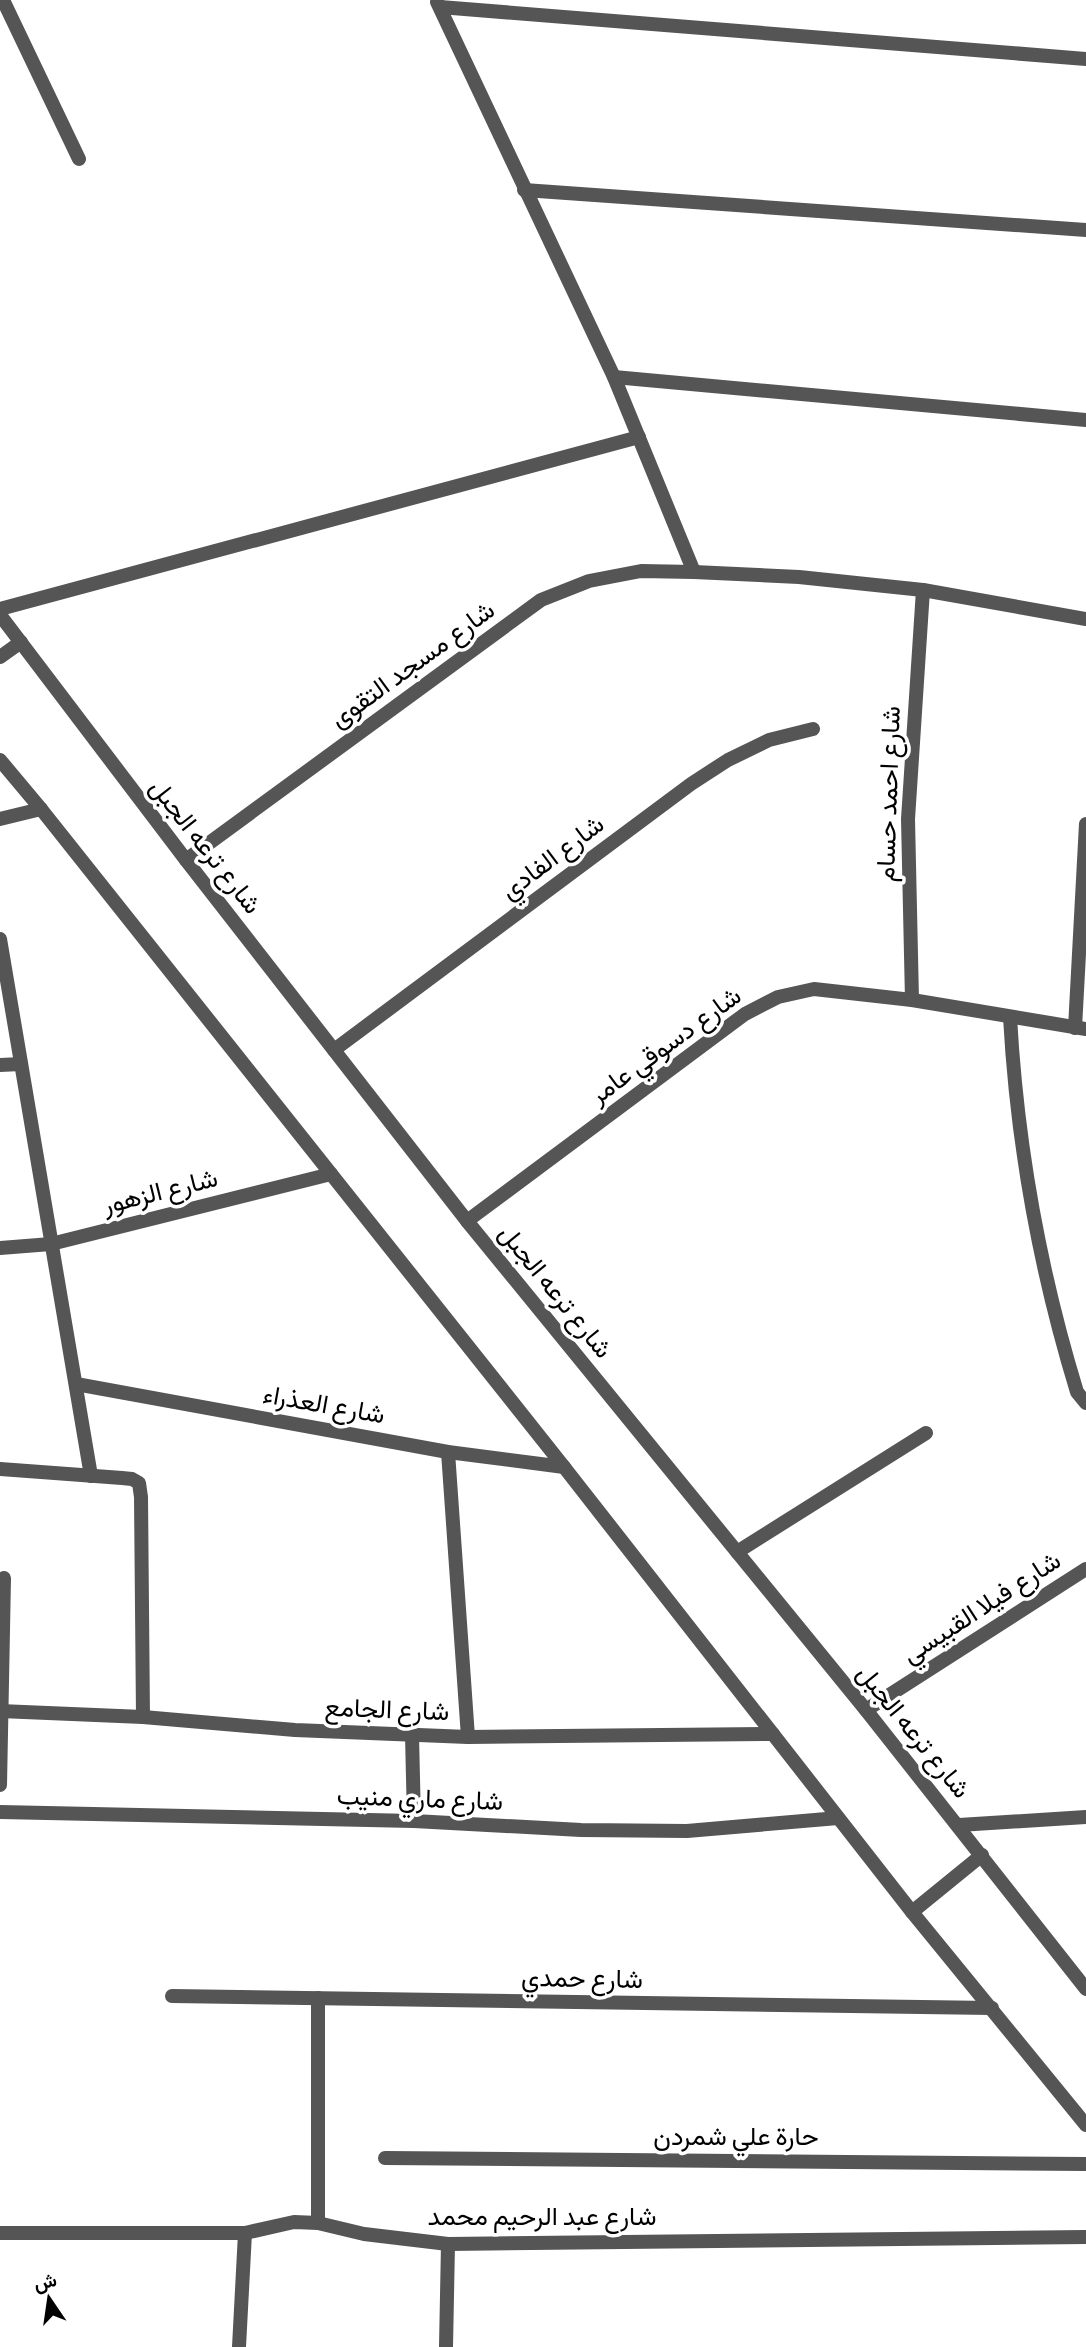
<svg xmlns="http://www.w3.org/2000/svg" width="1086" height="2347" font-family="Commissioner,Vazirmatn,sans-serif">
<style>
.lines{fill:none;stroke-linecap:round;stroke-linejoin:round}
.minor{stroke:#555;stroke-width:14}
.labels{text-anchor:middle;stroke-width:7;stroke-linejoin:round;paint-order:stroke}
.street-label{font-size:26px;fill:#000;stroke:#fff}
</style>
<rect width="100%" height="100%" fill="#fff"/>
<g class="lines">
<!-- minor -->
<g class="minor">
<polyline points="3,0 79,159"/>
<polyline points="437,2 614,377 694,572"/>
<polyline points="440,7 1086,59"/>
<polyline points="524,190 1086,230"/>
<polyline points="614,377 1086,420"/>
<polyline points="0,609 639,437"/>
<polyline points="0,615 186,860 467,1221 866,1710 1086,1989"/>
<polyline points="0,657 21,642"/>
<polyline points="0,760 41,809 564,1467 912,1912 1086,2125"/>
<polyline points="0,819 41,809"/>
<polyline points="186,860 541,600 589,581 641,571 694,572 799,577 923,590 1086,619"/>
<polyline points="0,939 91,1476"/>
<polyline points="912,1000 908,819 923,590"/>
<path d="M 1010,1017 C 1017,1144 1040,1271 1077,1392 L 1086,1403"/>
<polyline points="1075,1028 1086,824"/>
<polyline points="334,1050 691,784 728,760 769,740 813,729"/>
<polyline points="0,1065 21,1064"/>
<polyline points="467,1221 745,1014 778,997 814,989 912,1000 1086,1029"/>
<polyline points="0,1248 51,1244 331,1174"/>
<polyline points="76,1384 448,1452 564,1467"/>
<polyline points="448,1452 468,1737"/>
<polyline points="0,1469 122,1478 132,1479 139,1483 141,1497 143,1717"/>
<polyline points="737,1552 926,1433"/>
<polyline points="866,1710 1086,1569"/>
<polyline points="0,1711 143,1717 295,1730 468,1737 773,1734"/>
<polyline points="412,1735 414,1821"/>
<polyline points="0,1785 4,1578"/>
<polyline points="0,1812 414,1821 581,1830 687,1831 838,1818"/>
<polyline points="959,1825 1086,1817"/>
<polyline points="912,1912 982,1855"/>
<polyline points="172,1996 992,2008"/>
<polyline points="318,1998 318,2223"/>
<polyline points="385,2158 1086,2164"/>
<polyline points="0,2233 245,2233 294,2222 318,2223 364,2234 448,2244 1086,2237"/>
<polyline points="239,2347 245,2233"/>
<polyline points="446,2347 448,2244"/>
</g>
</g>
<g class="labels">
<!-- street labels -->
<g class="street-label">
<text transform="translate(412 664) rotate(-36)" y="9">شارع مسجد التقوى</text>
<text transform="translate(888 794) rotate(-88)" y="9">شارع احمد حسام</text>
<text transform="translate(206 846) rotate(52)" y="9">شارع ترعه الجبل</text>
<text transform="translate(552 857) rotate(-37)" y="9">شارع الفادي</text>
<text transform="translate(665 1045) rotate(-36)" y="9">شارع دسوقي عامر</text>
<text transform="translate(160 1191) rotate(-14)" y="9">شارع الزهور</text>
<text transform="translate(556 1291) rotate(51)" y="9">شارع ترعه الجبل</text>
<text transform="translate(324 1404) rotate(10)" y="9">شارع العذراء</text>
<text transform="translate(981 1607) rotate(-33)" y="9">شارع فيلا القبيسي</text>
<text transform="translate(387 1709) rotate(2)" y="9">شارع الجامع</text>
<text transform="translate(914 1731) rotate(51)" y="9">شارع ترعه الجبل</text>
<text transform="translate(420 1798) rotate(2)" y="9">شارع ماري منيب</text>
<text transform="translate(582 1978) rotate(1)" y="9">شارع حمدي</text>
<text x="736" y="2145">حارة علي شمردن</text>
<text x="542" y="2225">شارع عبد الرحيم محمد</text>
</g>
</g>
<!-- north arrow -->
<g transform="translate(49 2298) rotate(347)" stroke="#ffffff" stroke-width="5" paint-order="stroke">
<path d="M0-5L12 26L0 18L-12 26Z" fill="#000000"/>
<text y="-10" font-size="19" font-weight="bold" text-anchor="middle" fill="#000000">ش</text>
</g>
</svg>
